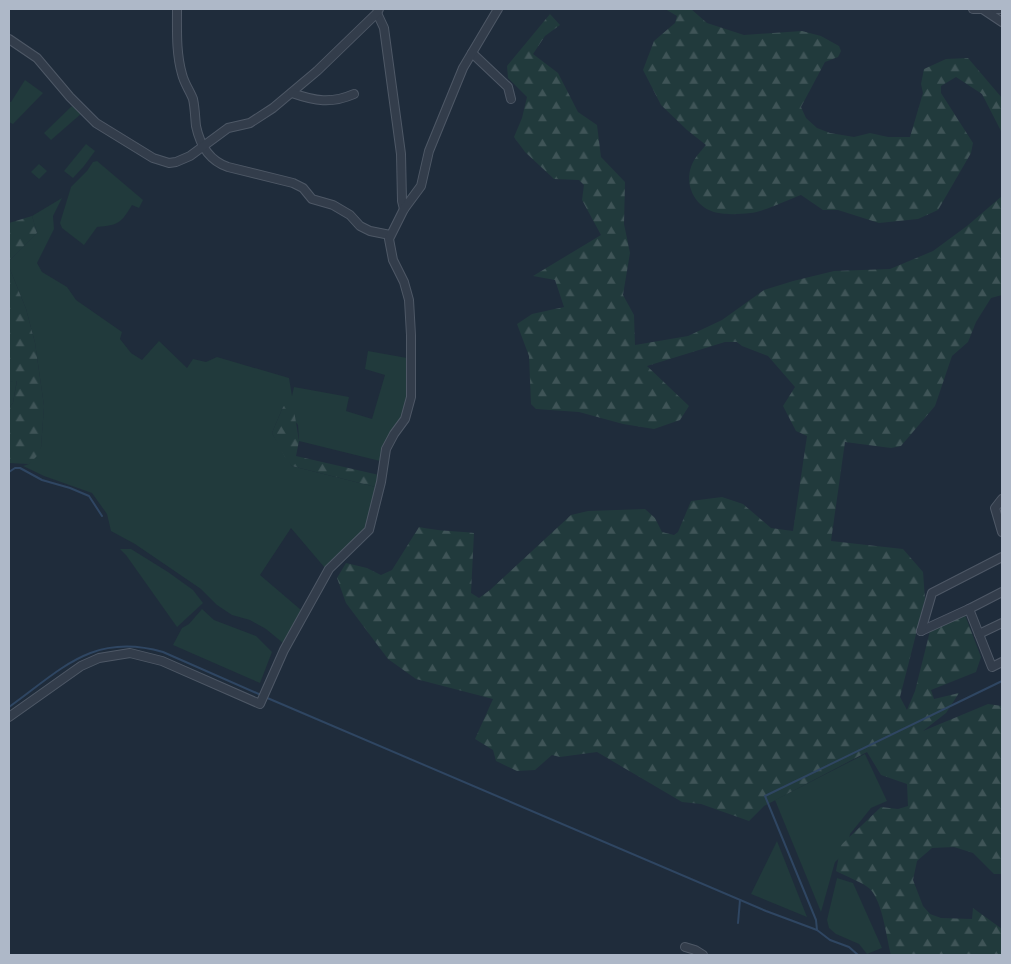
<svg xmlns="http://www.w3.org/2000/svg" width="1011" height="964" font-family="'Fira Sans Condensed',sans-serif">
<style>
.grass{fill:#213a3c}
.forest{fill:url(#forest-firs)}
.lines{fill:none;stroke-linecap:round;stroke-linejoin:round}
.stream{stroke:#2f4662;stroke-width:2}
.minor-casing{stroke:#4e5866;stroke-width:10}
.minor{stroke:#333d4b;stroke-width:8}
</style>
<defs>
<pattern id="forest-firs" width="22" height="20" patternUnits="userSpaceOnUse" patternTransform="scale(1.25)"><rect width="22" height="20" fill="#213a3c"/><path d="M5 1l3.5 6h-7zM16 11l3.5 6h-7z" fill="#3f5457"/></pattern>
</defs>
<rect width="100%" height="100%" fill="#1f2c3b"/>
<!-- grass -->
<g class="grass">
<polygon points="25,80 43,93 13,124 9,122 9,102 11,102"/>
<polygon points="72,106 82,113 51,140 44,133"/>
<polygon points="86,144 95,151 84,166 73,178 64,171"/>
<path d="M 97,161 L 143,200 L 139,208 L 132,205 C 121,223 119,225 97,227 L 84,245 L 62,228 L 60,223 L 71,187 L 87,171 L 93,162 Z"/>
<polygon points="39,164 47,171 39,179 31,172"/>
<path d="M 62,198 L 53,216 L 54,229 L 37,263 L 42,272 L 67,287 L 76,300 L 122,332 L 120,339 L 131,353 L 142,360 L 159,341 L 187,368 L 193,359 L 206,362 L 217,357 L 289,378 L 292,396 L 294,387 L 349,397 L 346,411 L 372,419 L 385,375 L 365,369 L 368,351 L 407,358 C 407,374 411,397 404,412 C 395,430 385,441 380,461 L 299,441 L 298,425 L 283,407 L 272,433 L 292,466 L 376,487 L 367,526 L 325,568 L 291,528 L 260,575 L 301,610 L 283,643 L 266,629 L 250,620 L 232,615 L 217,605 L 201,589 L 135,544 L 111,531 L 107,514 L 92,493 L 44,476 L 23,466 L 29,464 L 41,447 L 44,406 L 35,343 L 26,309 L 9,267 L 9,261 L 37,233 L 32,216 Z"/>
<polygon points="17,380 13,403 9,408 9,382"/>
<polygon points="120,549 131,549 168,572 193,590 203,603 177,627 126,555"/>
<polygon points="202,609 214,620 256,636 272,652 260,683 173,645 182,628 189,624"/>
<polygon points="865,754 887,801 871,808 850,834 848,844 849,849 835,862 821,912 775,800"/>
<polygon points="777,841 807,917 751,894"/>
<polygon points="837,878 853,883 882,948 867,954 859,944 836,934 829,928 827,920"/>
</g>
<!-- forest -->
<g class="forest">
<path d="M 665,9 L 691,9 L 707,23 L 744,35 L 802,31 L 821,36 L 839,46 L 841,51 L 838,57 L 825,62 L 801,107 L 806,118 L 817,128 L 830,133 L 854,137 L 870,133 L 888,137 L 910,137 L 923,93 L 921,84 L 924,69 L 946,59 L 968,58 L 1002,98 L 1002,133 L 982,94 L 956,77 L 941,86 L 941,93 L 973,143 L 971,153 L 938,210 L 918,219 L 879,223 L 838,210 L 823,210 L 801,195 C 787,200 763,212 750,213 C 741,214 728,215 719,213 C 697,210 684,187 691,167 C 694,158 700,152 706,145 L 687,130 L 661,105 L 643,70 L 654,41 L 675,23 L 677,16 Z"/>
<path d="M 550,14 L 560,25 L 545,36 L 533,54 L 558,73 L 578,112 L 597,125 L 601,157 L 625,182 L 624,224 L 630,253 L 623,295 L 634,315 L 635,345 L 688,336 L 722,320 L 764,290 L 793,281 L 834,271 L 890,269 L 933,251 L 967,226 L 1002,196 L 1002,295 L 991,298 L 976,322 L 968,342 L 952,356 L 935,406 L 901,446 L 891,448 L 845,442 L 831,541 L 903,549 L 923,572 L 925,599 L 900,697 L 907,710 L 915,691 L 930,631 L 965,615 L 981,657 L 976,672 L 931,690 L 934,699 L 959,693 L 946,713 L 923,731 L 988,704 L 1002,706 L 1002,874 L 994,874 L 973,853 L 954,847 L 932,848 L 917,861 L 913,880 L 923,906 L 930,914 L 941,918 L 972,919 L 973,908 L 1002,929 L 1002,955 L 891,955 C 886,936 883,903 870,889 C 864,883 845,876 836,871 L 841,845 L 881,807 L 898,809 L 908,806 L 907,784 L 881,775 L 867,752 L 764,806 L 749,821 L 701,804 L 682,802 L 597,752 L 560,757 L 552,755 L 535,770 L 517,771 L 496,761 L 493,750 L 475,739 L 493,699 L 416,679 L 388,659 L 346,603 L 337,578 L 346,563 L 367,568 L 381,575 L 392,570 L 419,527 C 437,531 456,531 474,533 L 471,593 L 479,598 L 490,590 L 571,515 L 588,511 L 645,509 L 655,518 L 662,532 L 674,535 L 678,532 L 691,501 L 722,497 L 743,504 L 771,528 L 793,531 L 807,436 L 796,431 L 783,406 L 795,387 L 768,356 L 742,346 L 737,342 L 725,342 L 647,366 L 689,406 L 680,420 L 654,429 L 623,424 L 579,412 L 536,409 L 531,404 L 529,356 L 517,324 L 532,314 L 564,307 L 555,280 L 533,276 L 601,235 L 582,200 L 584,185 L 579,180 L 554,179 L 525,152 L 514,137 L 522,118 L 527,97 L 508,78 L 507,66 Z"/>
<polygon points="32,216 37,233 9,261 9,223"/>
<polygon points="9,267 26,309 35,343 44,406 41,447 37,456 29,464 9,463 9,408 13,403 17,381 9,382"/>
<polygon points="292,398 299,441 296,456 379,475 376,487 292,466 285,457 272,433 283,407"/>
</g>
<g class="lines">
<!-- stream -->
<g class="stream">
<polyline points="9,472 15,468 20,468 42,480 70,488 89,496 102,516"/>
<polyline points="265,697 766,911 817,930 830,940 849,947 858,955"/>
<path d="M 9,707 C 62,669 93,632 163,652 L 261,695"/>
<polyline points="738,923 740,900"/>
<polyline points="817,930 816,920 765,796 1002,681"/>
</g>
<defs>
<g id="minor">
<path d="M 177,9 C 177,31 176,53 182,74 C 184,83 190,91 193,99 C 195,108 195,117 196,126 C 200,145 210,161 228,167 L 293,183 L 303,188 L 312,199 L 333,205 L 350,215 L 360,226 L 370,231 L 390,235"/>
<polyline points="973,9 1002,9"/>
<polyline points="984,10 1002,22"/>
<polyline points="377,13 384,28 401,154 402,201 404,209"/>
<polyline points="9,39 37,58 70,97 96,123 153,158 169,163 176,162 190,156 228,128 250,123 273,108 317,71 377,13 379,9"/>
<polyline points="472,53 508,87 511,99"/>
<path d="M 292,93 C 315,101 331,104 354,94"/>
<polyline points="1002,499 995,508 1002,532"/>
<polyline points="969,609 1002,592"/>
<polyline points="921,631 969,609 992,667 1002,662"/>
<polyline points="921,631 932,593 1002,557"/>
<polyline points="979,634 1002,623"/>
<polyline points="9,717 81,666 99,658 130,653 162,661 260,704 284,650 329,569 369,530 381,482 386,449 394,434 405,419 411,397 411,335 409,300 404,282 393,260 389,239 404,209 421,186 429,151 463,68 498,9"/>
<polyline points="685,947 695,950 703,955"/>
</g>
</defs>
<!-- minor casing -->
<use href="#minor" class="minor-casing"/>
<!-- minor -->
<use href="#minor" class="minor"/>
</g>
<!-- border -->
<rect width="1011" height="964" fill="none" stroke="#aeb8c8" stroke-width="20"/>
</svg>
